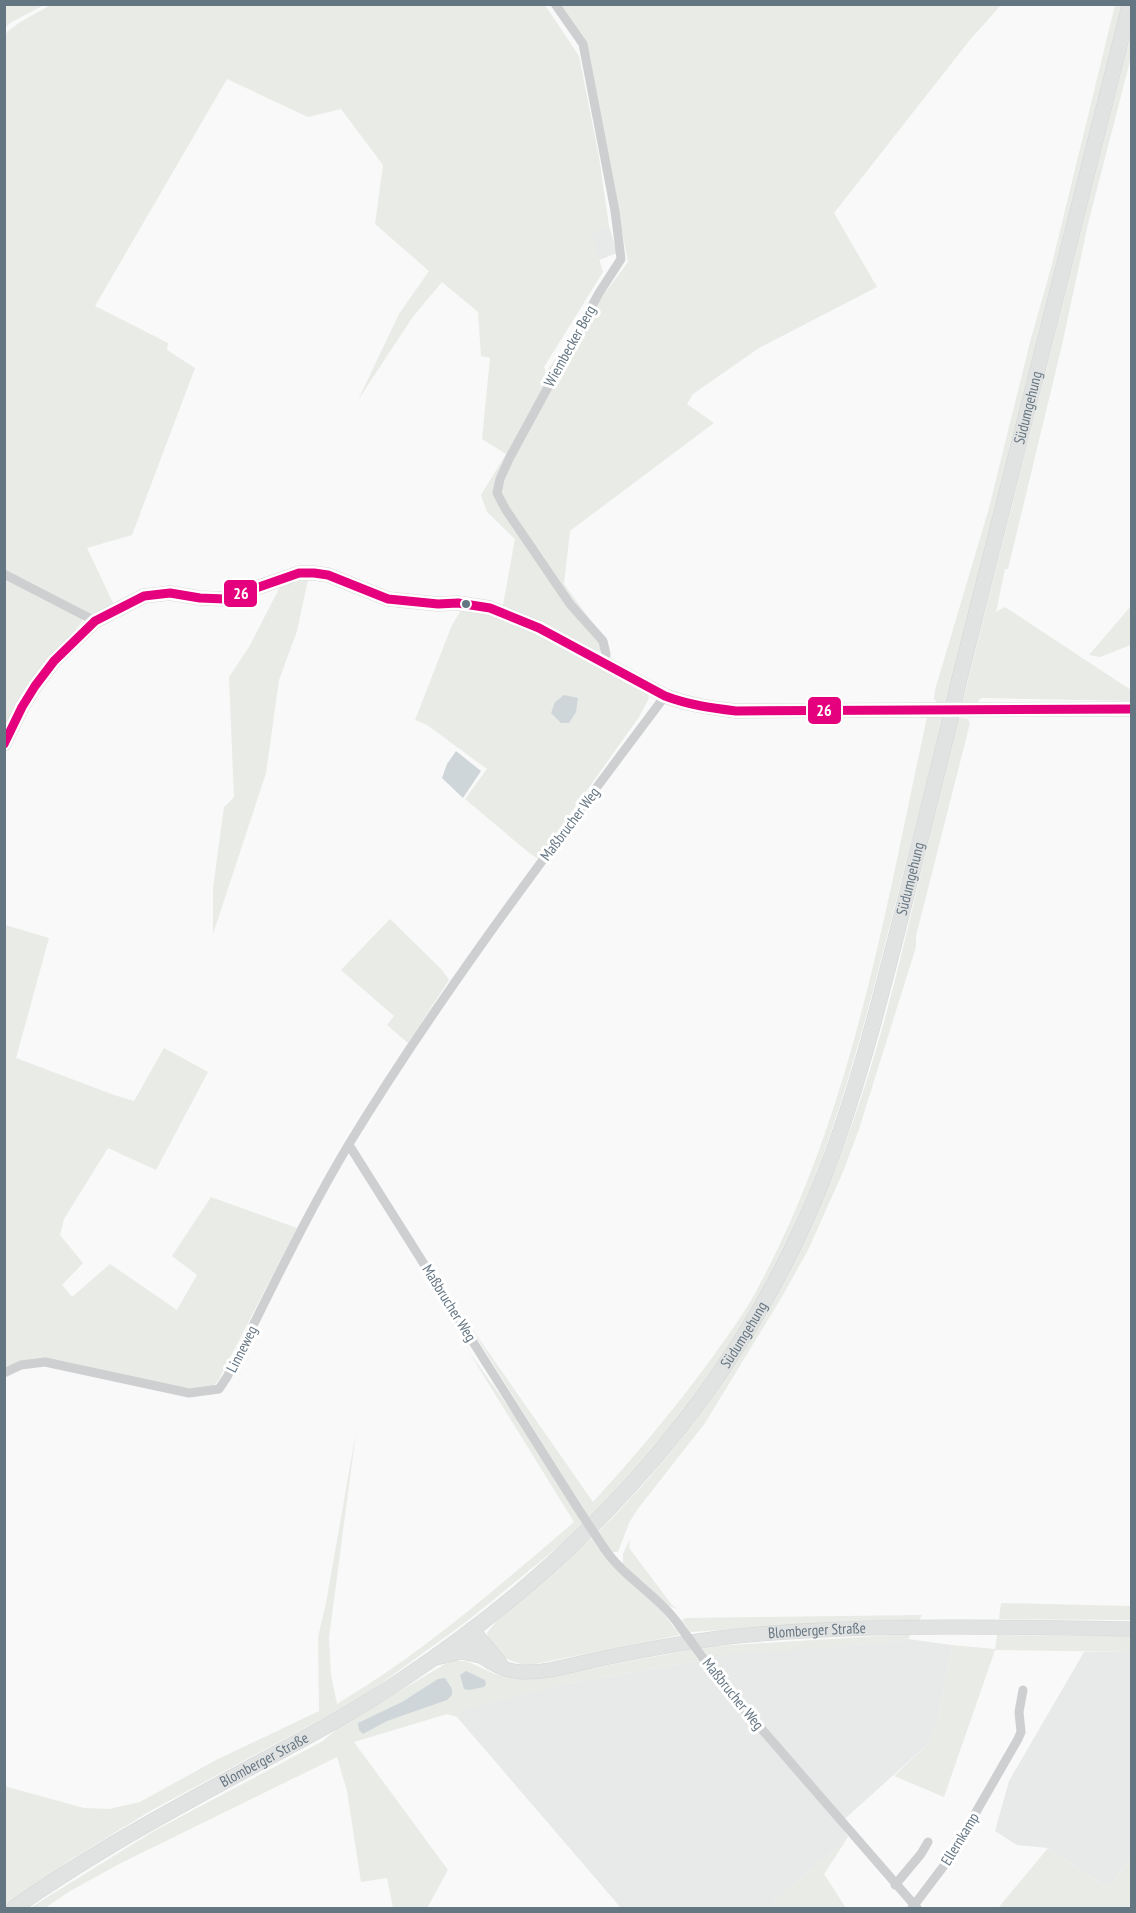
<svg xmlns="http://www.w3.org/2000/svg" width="1136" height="1913" font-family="'PT Sans Narrow',sans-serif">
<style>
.built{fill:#e8e9e9}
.green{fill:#e8ebe6}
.water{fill:#ced6d9}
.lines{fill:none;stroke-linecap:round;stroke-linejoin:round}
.secondary-casing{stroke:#d5d6d7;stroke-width:15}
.primary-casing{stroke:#d5d6d7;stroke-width:16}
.street{stroke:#cecfd0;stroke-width:9}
.secondary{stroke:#e1e2e2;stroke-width:14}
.primary{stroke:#e1e2e2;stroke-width:15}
.primary-bridge-casing{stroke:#d5d6d7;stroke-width:16;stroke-linecap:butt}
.street-bridge{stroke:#cecfd0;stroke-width:9}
.primary-bridge{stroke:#e1e2e2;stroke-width:15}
.bus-1-casing{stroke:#fff;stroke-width:14}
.bus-1{stroke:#e5007d;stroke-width:9}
.bus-dot{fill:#657683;stroke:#fff;stroke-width:2}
.labels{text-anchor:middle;stroke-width:6;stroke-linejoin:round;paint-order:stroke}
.street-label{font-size:15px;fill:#657683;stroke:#fff}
.line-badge{stroke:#fff;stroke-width:2}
.badge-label{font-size:16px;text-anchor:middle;font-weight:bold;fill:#fff}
</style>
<rect width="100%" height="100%" fill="#f9f9f9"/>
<!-- built -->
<g class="built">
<polygon points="609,226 617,253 599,260 590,233"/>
<polygon points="908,1639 952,1645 938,1719 928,1744 839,1824 848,1837 767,1908 621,1908 457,1717 462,1710 525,1693 565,1684 699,1661 707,1655 881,1643"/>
<polygon points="1084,1652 1131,1652 1131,1857 1108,1888 1048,1848 1017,1845 995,1831 1009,1781"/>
</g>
<!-- green -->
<g class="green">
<polygon points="5,4 44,4 44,5 10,23 5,28"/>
<path d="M 50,5 L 545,5 L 579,56 L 599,157 L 609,226 L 591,233 L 603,272 L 544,367 L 546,372 L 628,262 L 585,43 L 558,5 L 1001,5 L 969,41 L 834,213 L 877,287 L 759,348 L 693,394 L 687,404 L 714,423 L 570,531 L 564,584 L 607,643 L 603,652 L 586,647 L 503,605 L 515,539 L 487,512 L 481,495 L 506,454 L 482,439 L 490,358 L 481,356 L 478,312 L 442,282 L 412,318 L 358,400 L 399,314 L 429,271 L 375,224 L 383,165 L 341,109 L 308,117 L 227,79 L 95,306 L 168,343 L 167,350 L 195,368 L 132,535 L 87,548 L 114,605 L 94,615 L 87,614 L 5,570 L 4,36 C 15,22 35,15 50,5 Z"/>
<path d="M 1115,5 L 1122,5 C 1064,238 1006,471 946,704 L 938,703 L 934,699 L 935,690 L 989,508 L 1030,342 L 1051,268 Z"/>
<polygon points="1131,33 1131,57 1088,224 1062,345 1008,569 1005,569 996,612 1005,607 1131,690 1131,701 981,698 977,703 962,704"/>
<polygon points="5,577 85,618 27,686 5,731"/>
<polygon points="308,580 297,631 279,680 266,773 213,934 213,888 224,807 234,797 229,677 249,647 282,583"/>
<polygon points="1131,606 1131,645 1100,657 1089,655"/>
<polygon points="477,609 501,617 645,688 649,698 639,717 538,859 528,852 465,799 487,769 427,725 415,720 452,625 461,610"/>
<path d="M 943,716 C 928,781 910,845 894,909 C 861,1038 828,1171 763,1289 C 734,1341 699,1392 662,1439 C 639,1467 614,1493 590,1520 L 466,1320 L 593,1502 C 636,1455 677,1406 714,1355 C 731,1331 748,1308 761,1282 C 853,1109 886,907 927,717 Z"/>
<path d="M 958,718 L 968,719 L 970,723 L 916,936 L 916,947 L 859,1129 L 843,1172 L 808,1250 L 783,1295 L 705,1423 L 637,1510 L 629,1523 L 618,1552 L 611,1552 L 598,1532 C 713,1419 797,1278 851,1127 C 885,1033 906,935 929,838 C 939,798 949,758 958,718 Z"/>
<polygon points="390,919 442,970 449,980 408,1043 387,1025 394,1016 341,970"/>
<polygon points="5,925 49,938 16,1058 114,1095 134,1101 164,1048 208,1072 156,1170 108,1148 64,1219 60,1235 83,1263 62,1285 72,1297 110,1264 177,1310 197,1275 172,1256 211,1197 297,1228 218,1381 212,1387 198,1389 176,1387 60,1362 5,1368"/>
<path d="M 469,1352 L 515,1416 L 585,1525 L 466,1622 L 361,1698 L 152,1810 L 70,1860 L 10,1902 L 13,1908 L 5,1908 L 4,1786 L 84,1808 L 109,1809 L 140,1802 L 216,1760 L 319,1711 L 318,1637 L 326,1603 L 356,1432 L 329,1638 L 331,1675 L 337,1704 C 423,1653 498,1587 574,1522 Z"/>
<path d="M 592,1538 L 602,1553 L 620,1573 L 657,1605 L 680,1635 L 530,1665 C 512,1664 489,1653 487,1633 L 496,1622 Z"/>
<polygon points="630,1539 629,1548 672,1605 678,1609 669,1606 664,1602 623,1565 623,1554"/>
<polygon points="1001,1603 1131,1606 1131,1620 999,1619"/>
<polygon points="922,1615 919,1620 854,1621 690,1632 682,1620 686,1618"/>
<polygon points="911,1634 908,1639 881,1643 722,1655 707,1655 701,1647"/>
<polygon points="997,1635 1131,1636 1131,1652 995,1650 944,1797 894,1776 928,1744 938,1719 952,1645 995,1649"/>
<polygon points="691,1650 699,1661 565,1684 462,1710 457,1717 447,1714 354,1742 448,1870 427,1908 393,1908 387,1878 361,1882 347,1791 337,1757 121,1863 70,1891 45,1908 30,1908 154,1831 323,1741 338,1728 445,1664 455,1661 466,1661 495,1674 524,1678 553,1675"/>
<polygon points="848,1837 824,1874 846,1908 767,1908"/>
<polygon points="1048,1848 1108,1888 1131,1857 1131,1908 998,1908"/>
</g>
<!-- water -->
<g class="water">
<polygon points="564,695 578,698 576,712 569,723 561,723 551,713 555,702"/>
<polygon points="456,751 481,771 463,798 442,778 447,764"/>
<polygon points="466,1671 485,1680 486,1684 484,1687 469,1690 464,1689 460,1675"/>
<polygon points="445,1678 452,1689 452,1695 447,1700 387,1721 363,1734 359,1730 358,1723 402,1702 438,1679"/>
</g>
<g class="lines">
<defs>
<g id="secondary">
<path d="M 4,744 L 22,707 L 35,686 L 54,661 L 95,621 L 144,596 L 170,593 L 200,598 L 225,599 L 299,573 L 314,573 L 328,575 L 388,599 L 438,604 L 458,603 L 490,608 L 539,628 L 665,696 C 689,705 711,708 736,711 L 1132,709"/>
<polyline points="472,1629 500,1663"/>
<path id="s1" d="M 463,1636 C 478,1657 496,1670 522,1672 C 546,1673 571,1665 594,1660 C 638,1651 683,1642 728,1637 C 862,1623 997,1627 1132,1629"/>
<polyline points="436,1658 462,1652 480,1656"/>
</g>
<g id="primary">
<path id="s2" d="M 958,685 L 1130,4"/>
<path id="s3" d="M 14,1908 C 79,1862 148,1823 218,1785 C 280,1751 344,1719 403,1679 C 591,1554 741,1388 824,1176 C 855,1097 876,1015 897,933 C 913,867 930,800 947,733"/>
</g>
</defs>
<!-- secondary casing -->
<use href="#secondary" class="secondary-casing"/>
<!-- primary casing -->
<use href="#primary" class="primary-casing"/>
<!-- street -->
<g class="street">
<polyline points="555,4 583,44 615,211 621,259 599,293 510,457 500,479 497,493 506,510 570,604 603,641 606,654 605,662"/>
<polyline points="4,574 95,621"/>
<polyline points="349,1145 577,1507"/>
<path d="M 4,1373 L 21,1365 L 45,1362 L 189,1393 L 219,1389 L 227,1377 C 267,1299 304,1219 349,1144 C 444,988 556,842 665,696"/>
<path d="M 604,1548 C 624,1578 658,1595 679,1625"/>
<polyline points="703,1658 726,1688 917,1908"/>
<polyline points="895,1885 921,1854 928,1842"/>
<polyline points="912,1908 949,1859 1018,1739 1021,1732 1019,1712 1023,1690"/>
</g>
<!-- secondary -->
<use href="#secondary" class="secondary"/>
<!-- primary -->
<use href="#primary" class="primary"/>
<defs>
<polyline id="primary-bridge" points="947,733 958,685"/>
</defs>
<!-- primary-bridge casing -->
<use href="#primary-bridge" class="primary-bridge-casing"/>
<!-- street-bridge -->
<g class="street-bridge">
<polyline points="577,1507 604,1548"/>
<polyline points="679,1625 703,1658"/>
</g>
<!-- primary-bridge -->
<use href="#primary-bridge" class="primary-bridge"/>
<defs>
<path id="bus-1" d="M 4,744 L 22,707 L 35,686 L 54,661 L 95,621 L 144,596 L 170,593 L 200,598 L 225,599 L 299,573 L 314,573 L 328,575 L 388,599 L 438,604 L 458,603 L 490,608 L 539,628 L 665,696 C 689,705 711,708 736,711 L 1132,709"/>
</defs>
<!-- bus-1 casing -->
<use href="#bus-1" class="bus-1-casing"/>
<!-- bus-1 -->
<use href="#bus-1" class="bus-1"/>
</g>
<!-- markers -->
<circle class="bus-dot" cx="466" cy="604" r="5"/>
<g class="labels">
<!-- street labels -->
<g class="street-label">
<text transform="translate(570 346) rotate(-61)" y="5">Wiembecker Berg</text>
<text dy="5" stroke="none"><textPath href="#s2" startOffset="286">Südumgehung</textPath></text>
<text transform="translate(570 824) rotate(-53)" y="5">Maßbrucher Weg</text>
<text dy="5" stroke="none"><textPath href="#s3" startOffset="1428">Südumgehung</textPath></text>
<text transform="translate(449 1303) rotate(58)" y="5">Maßbrucher Weg</text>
<text dy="5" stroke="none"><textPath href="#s3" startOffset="940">Südumgehung</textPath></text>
<text transform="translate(242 1349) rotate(-63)" y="5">Linneweg</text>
<text dy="5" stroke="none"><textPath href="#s1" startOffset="370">Blomberger Straße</textPath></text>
<text transform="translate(733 1694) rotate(51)" y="5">Maßbrucher Weg</text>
<text dy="5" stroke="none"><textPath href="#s3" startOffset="291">Blomberger Straße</textPath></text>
<text transform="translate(960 1839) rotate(-59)" y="5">Ellernkamp</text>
</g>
</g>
<g class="line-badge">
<rect x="223" y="579" width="35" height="29" rx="6" fill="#e5007d"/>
<rect x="807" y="696" width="35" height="29" rx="6" fill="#e5007d"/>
</g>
<g class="badge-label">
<text x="241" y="599">26</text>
<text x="824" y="716">26</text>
</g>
<!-- border -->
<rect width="1136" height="1913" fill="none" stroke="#657683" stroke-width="12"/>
</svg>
